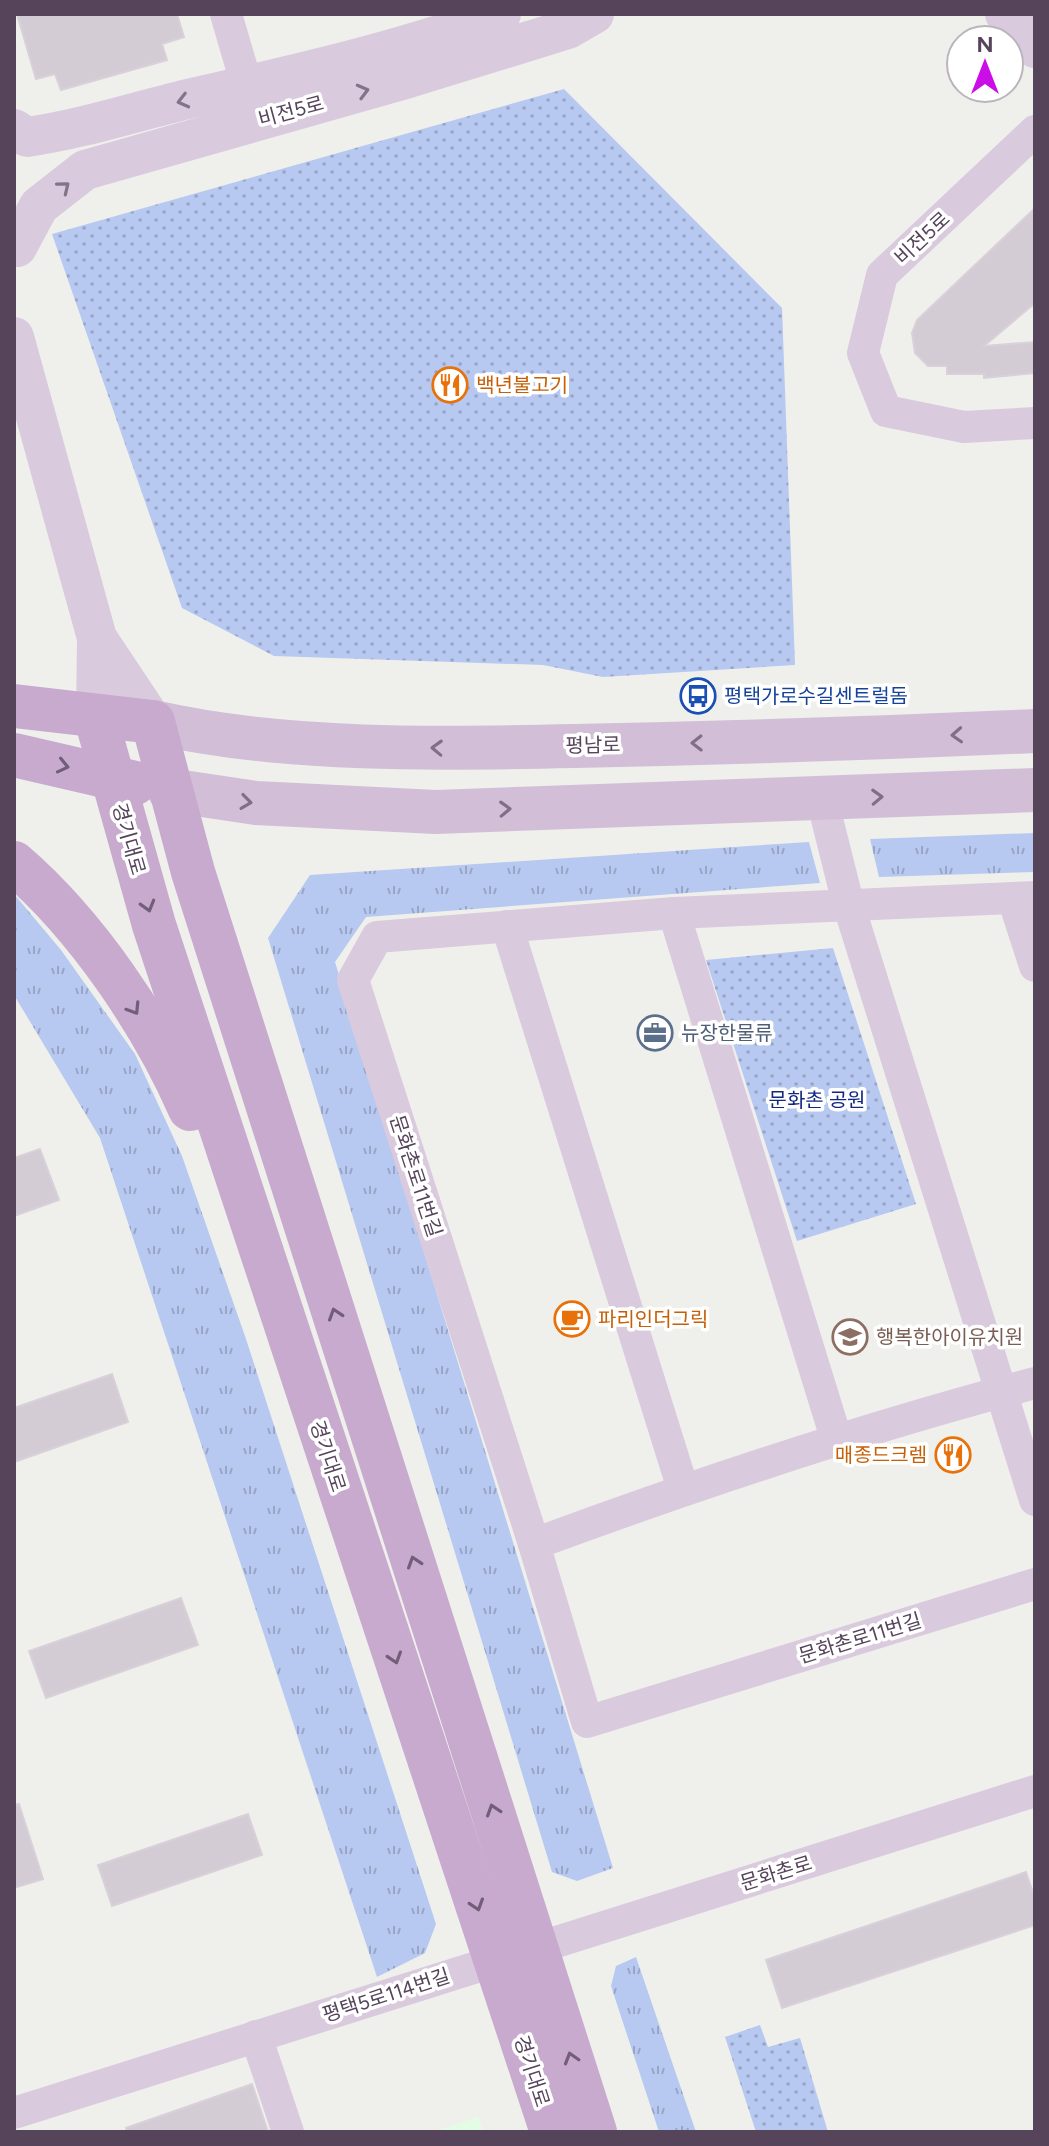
<svg xmlns="http://www.w3.org/2000/svg" width="1049" height="2146" font-family="Figtree,'Noto Sans KR',sans-serif">
<style>
.commercial{fill:#e3fde4}
.grass{fill:url(#grass-tufts)}
.park{fill:url(#park-dots)}
.building{fill:#d4ccd4;stroke:#d9d0d9;stroke-width:2}
.lines{fill:none;stroke-linecap:round;stroke-linejoin:round}
.minor{stroke:#dacade;stroke-width:32}
.tertiary{stroke:#dacade;stroke-width:40}
.secondary{stroke:#d3bed7;stroke-width:44}
.primary{stroke:#c7aace;stroke-width:44}
.oneway{stroke:#847389}
.oneway2{stroke:#826f86}
.oneway3{stroke:#725e78}
.labels{text-anchor:middle;stroke-width:7;stroke-linejoin:round;paint-order:stroke}
.street-label{font-size:20px;fill:#56445b;stroke:#fff}
.food-label{font-size:20px;fill:#c56008;stroke:#fff;text-anchor:start}
.transit-label{font-size:20px;fill:#164399;stroke:#fff;text-anchor:start}
.service-label{font-size:20px;fill:#4e5e75;stroke:#fff;text-anchor:start}
.park-label{font-size:20px;fill:#112780;stroke:#fff}
.education-label{font-size:20px;fill:#785e54;stroke:#fff;text-anchor:start}
</style>
<defs>
<pattern id="grass-tufts" width="24" height="20" patternUnits="userSpaceOnUse" patternTransform="scale(2)"><rect width="24" height="20" fill="#b7c9f1"/><path d="M3 7l-1-3M5 7V3M7 7l1-3M15 17l-1-3M17 17v-4M19 17l1-3" fill="none" stroke="#98a5c6"/></pattern>
<pattern id="park-dots" width="8" height="8" patternUnits="userSpaceOnUse" patternTransform="scale(2)"><rect width="8" height="8" fill="#b7c9f1"/><path d="M2 2h.1M6 6h.1" fill="none" stroke="#98a5c6" stroke-width="1.8" stroke-linecap="round"/></pattern>
</defs>
<rect width="100%" height="100%" fill="#eff0ec"/>
<!-- commercial -->
<polygon class="commercial" points="478,2117 483,2132 434,2132"/>
<!-- grass -->
<g class="grass">
<polygon points="1035,833 1035,872 879,877 870,839"/>
<polygon points="809,842 820,883 366,917 335,962 613,1868 577,1881 552,1872 268,938 310,875"/>
<polygon points="14,894 61,950 135,1054 182,1156 245,1336 436,1924 425,1953 377,1977 100,1138 14,995"/>
<polygon points="636,1957 696,2132 659,2132 611,1986 616,1966"/>
</g>
<!-- park -->
<g class="park">
<polygon points="564,89 782,308 795,665 603,677 543,665 274,656 182,608 52,234"/>
<polygon points="833,948 916,1204 797,1241 706,960"/>
<polygon points="760,2025 768,2047 800,2038 828,2132 756,2132 725,2037"/>
</g>
<!-- building -->
<g class="building">
<polygon points="17,14 177,14 184,37 162,44 167,60 61,90 55,74 36,79"/>
<polygon points="1035,208 1035,303 984,346 1035,342 1035,373 984,378 984,374 947,374 947,366 928,366 915,353 912,333 917,320"/>
<polygon points="40,1149 59,1200 14,1216 14,1158"/>
<polygon points="112,1374 128,1422 14,1462 14,1408"/>
<polygon points="181,1598 198,1645 46,1698 29,1651"/>
<polygon points="19,1804 43,1879 14,1888 14,1805"/>
<polygon points="248,1814 262,1855 112,1906 98,1865"/>
<polygon points="1026,1872 1035,1899 1035,1925 782,2008 766,1960"/>
<polygon points="252,2084 268,2132 127,2132 126,2128"/>
</g>
<g class="lines">
<!-- minor -->
<g class="minor">
<polyline points="226,14 247,86"/>
<polyline points="1035,131 882,275 863,353 886,411 964,427 1035,423"/>
<polyline points="822,799 848,903 1035,1500"/>
<polyline points="1035,897 674,913 377,937 353,980 534,1544 587,1722 1035,1584"/>
<polyline points="1013,898 1035,966"/>
<polyline points="674,913 836,1438"/>
<polyline points="507,926 683,1489"/>
<path d="M 534,1544 C 699,1483 865,1428 1035,1383"/>
<polyline points="256,2036 288,2132"/>
<polyline points="14,2113 1035,1791"/>
</g>
<!-- tertiary -->
<g class="tertiary">
<polyline points="1005,14 1035,48"/>
<path d="M 14,129 L 27,137 C 82,129 134,112 188,99 C 293,75 400,51 501,14"/>
<polyline points="17,247 39,206 85,170 409,78 568,29 594,14"/>
<polyline points="14,337 97,638 96,718"/>
<polyline points="97,638 153,722"/>
</g>
<!-- secondary -->
<g class="secondary">
<path d="M 153,722 C 284,752 440,749 575,746 C 729,743 882,738 1035,731"/>
<polyline points="169,790 256,803 436,812 1035,790"/>
</g>
<!-- primary -->
<g class="primary">
<polyline points="14,706 153,722 193,872 595,2132"/>
<polyline points="96,718 154,925 552,2132"/>
<polyline points="14,755 135,783"/>
<path d="M 14,863 C 86,925 152,1022 190,1109"/>
</g>
</g>
<!-- one-way arrows -->
<defs><path id="oneway-chevron" d="M-2-3.5L2.5 0L-2 3.5" fill="none" stroke-width="1.6" stroke-linecap="round" stroke-linejoin="round" transform="scale(2)"/></defs>
<g class="oneway">
<use href="#oneway-chevron" transform="translate(363 91) rotate(-15)"/>
<use href="#oneway-chevron" transform="translate(183 101) rotate(166)"/>
<use href="#oneway-chevron" transform="translate(64 187) rotate(-39)"/>
</g>
<g class="oneway2">
<use href="#oneway-chevron" transform="translate(957 735) rotate(177)"/>
<use href="#oneway-chevron" transform="translate(697 743) rotate(179)"/>
<use href="#oneway-chevron" transform="translate(437 748) rotate(-178)"/>
<use href="#oneway-chevron" transform="translate(877 797) rotate(-2)"/>
<use href="#oneway-chevron" transform="translate(246 802) rotate(8)"/>
<use href="#oneway-chevron" transform="translate(505 809) rotate(-2)"/>
</g>
<g class="oneway3">
<use href="#oneway-chevron" transform="translate(63 766) rotate(13)"/>
<use href="#oneway-chevron" transform="translate(148 906) rotate(74)"/>
<use href="#oneway-chevron" transform="translate(134 1009) rotate(58)"/>
<use href="#oneway-chevron" transform="translate(335 1314) rotate(-108)"/>
<use href="#oneway-chevron" transform="translate(414 1562) rotate(-108)"/>
<use href="#oneway-chevron" transform="translate(395 1658) rotate(72)"/>
<use href="#oneway-chevron" transform="translate(493 1810) rotate(-108)"/>
<use href="#oneway-chevron" transform="translate(477 1905) rotate(72)"/>
<use href="#oneway-chevron" transform="translate(571 2058) rotate(-107)"/>
</g>
<!-- icons -->
<defs>
<symbol id="restaurant-ring" viewBox="-11 -11 22 22"><circle r="9.5" fill="#fff" stroke="#e8710a" stroke-width="1.5"/><path d="M-5-6h1v4h1v-4h1v4h1v-4h1v5L-1.5 .5V6h-2V.5L-5-1ZM5-6V6H3V1.5H1.5Q1.5-4 5-6Z" fill="#e8710a"/></symbol>
<symbol id="bus-ring" viewBox="-11 -11 22 22"><circle r="9.5" fill="#fff" stroke="#1a4fb4" stroke-width="1.5"/><path d="M-5-6H5V4H4V6H2V4H-2V6H-4V4H-5ZM-3.5-4V0h7V-4ZM-3.5 1.2v1.5H-2V1.2ZM2 1.2v1.5H3.5V1.2Z" fill="#1a4fb4"/></symbol>
<symbol id="office-ring" viewBox="-11 -11 22 22"><circle r="9.5" fill="#fff" stroke="#5c6f8a" stroke-width="1.5"/><path d="M-6-3h4V-5.5h4V-3h4V5H-6ZM-1-4.5V-3h2v-1.5ZM-6 0V1H6V0Z" fill="#5c6f8a"/></symbol>
<symbol id="cafe-ring" viewBox="-11 -11 22 22"><circle r="9.5" fill="#fff" stroke="#e8710a" stroke-width="1.5"/><path d="M-5.5-4.5H6V0H3Q3 3.5 0 3.5H-2.5Q-5.5 3.5-5.5 0ZM3-3.2v2h1.7v-2ZM-6 4.5H4V6H-6Z" fill="#e8710a"/></symbol>
<symbol id="school-ring" viewBox="-11 -11 22 22"><circle r="9.5" fill="#fff" stroke="#8d6e63" stroke-width="1.5"/><path d="M0-5L7-2L0 1L-7-2ZM-4 1L0 2.5L4 1V4Q0 6-4 4Z" fill="#8d6e63"/></symbol>
</defs>
<g fill-rule="evenodd">
<use href="#restaurant-ring" x="430" y="365" width="40" height="40"/>
<use href="#bus-ring" x="678" y="676" width="40" height="40"/>
<use href="#office-ring" x="635" y="1013" width="40" height="40"/>
<use href="#cafe-ring" x="552" y="1299" width="40" height="40"/>
<use href="#school-ring" x="830" y="1317" width="40" height="40"/>
<use href="#restaurant-ring" x="933" y="1435" width="40" height="40"/>
</g>
<g class="labels">
<!-- street labels -->
<g class="street-label">
<text transform="translate(291 111) rotate(-15)" y="7">비전5로</text>
<text transform="translate(922 238) rotate(-43)" y="7">비전5로</text>
<text transform="translate(593 745) rotate(-1)" y="7">평남로</text>
<text transform="translate(129 839) rotate(74)" y="7">경기대로</text>
<text transform="translate(416 1176) rotate(72)" y="7">문화촌로11번길</text>
<text transform="translate(328 1456) rotate(72)" y="7">경기대로</text>
<text transform="translate(860 1638) rotate(-17)" y="7">문화촌로11번길</text>
<text transform="translate(776 1873) rotate(-17)" y="7">문화촌로</text>
<text transform="translate(386 1995) rotate(-18)" y="7">평택5로114번길</text>
<text transform="translate(532 2071) rotate(72)" y="7">경기대로</text>
</g>
<!-- food labels -->
<g class="food-label">
<text x="476" y="392">백년불고기</text>
<text x="598" y="1326">파리인더그릭</text>
<text x="927" y="1462" text-anchor="end">매종드크렘</text>
</g>
<!-- transit labels -->
<g class="transit-label">
<text x="724" y="703">평택가로수길센트럴돔</text>
</g>
<!-- service labels -->
<g class="service-label">
<text x="681" y="1040">뉴장한물류</text>
</g>
<!-- park labels -->
<g class="park-label">
<text x="817" y="1107">문화촌 공원</text>
</g>
<!-- education labels -->
<g class="education-label">
<text x="876" y="1344">행복한아이유치원</text>
</g>
</g>
<!-- border -->
<rect width="1049" height="2146" fill="none" stroke="#56445b" stroke-width="32"/>
<!-- north arrow -->
<g transform="translate(985 64)"><circle r="38" fill="#ffffff" stroke="#bbb4bd" stroke-width="2"/>
<path d="M0-6L14 30L0 20L-14 30Z" fill="#cb0ee8"/>
<text y="-12" font-size="22" font-weight="bold" text-anchor="middle" fill="#56445b">N</text>
</g>
</svg>
